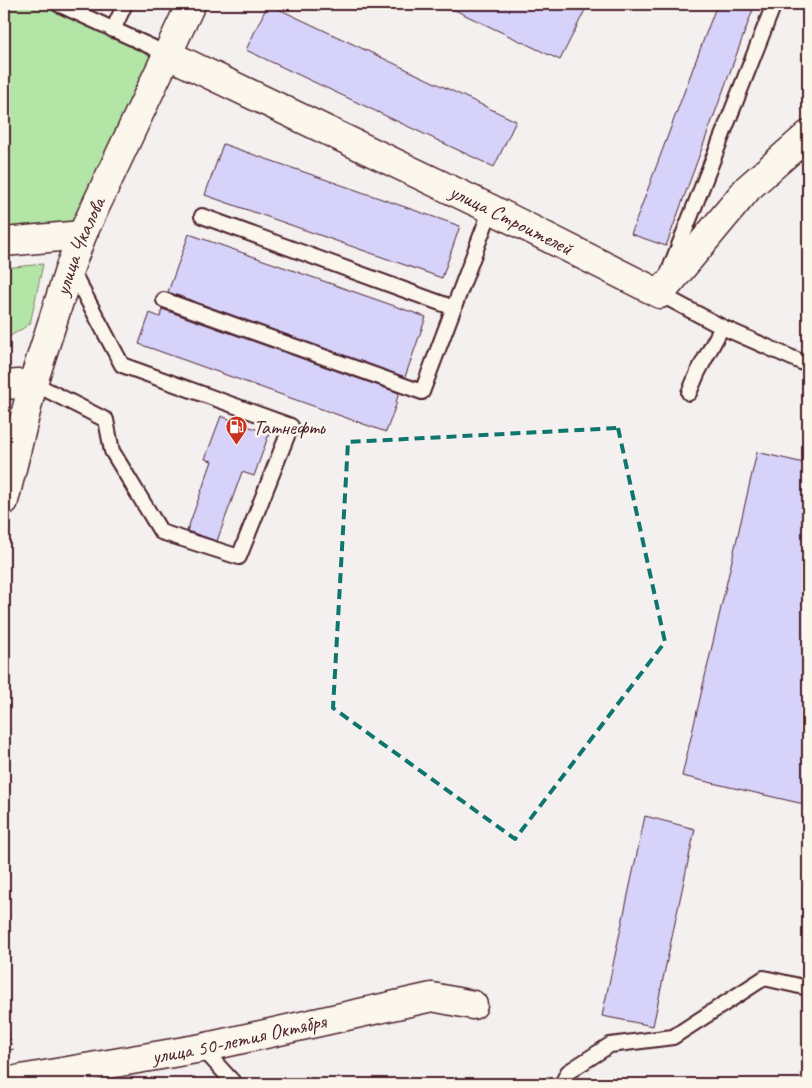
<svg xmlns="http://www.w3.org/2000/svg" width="812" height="1088" font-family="Caveat,sans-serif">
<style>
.green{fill:#b2e5a6;stroke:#7e8268}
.building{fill:#d6d2fa;stroke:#4a1f2b}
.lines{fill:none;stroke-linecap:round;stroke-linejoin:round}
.service-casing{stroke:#4a1f2b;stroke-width:18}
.minor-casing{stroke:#4a1f2b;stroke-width:31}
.tertiary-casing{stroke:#4a1f2b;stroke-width:31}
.path{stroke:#4a1f2b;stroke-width:3;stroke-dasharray:1 4;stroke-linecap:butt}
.service{stroke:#fbf7ec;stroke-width:14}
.minor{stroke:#fbf7ec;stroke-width:28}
.tertiary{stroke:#fbf7ec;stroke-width:28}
.marked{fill:none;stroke:#0f766e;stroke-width:4;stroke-dasharray:10 6;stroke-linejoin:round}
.labels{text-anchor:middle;stroke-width:5;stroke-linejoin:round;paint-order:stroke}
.street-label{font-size:21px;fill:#4a1f2b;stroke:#fbf7ec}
.poi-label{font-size:21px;fill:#4a1f2b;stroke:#fbf7ec;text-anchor:start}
</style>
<rect width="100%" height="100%" fill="#f4f0ef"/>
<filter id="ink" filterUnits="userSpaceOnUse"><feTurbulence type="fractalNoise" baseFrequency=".02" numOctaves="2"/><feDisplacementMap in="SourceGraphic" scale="10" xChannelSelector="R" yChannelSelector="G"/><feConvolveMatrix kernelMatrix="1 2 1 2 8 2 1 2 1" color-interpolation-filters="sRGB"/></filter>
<g filter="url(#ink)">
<!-- green -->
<g class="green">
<polygon points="4,4 46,4 157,55 77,226 4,233"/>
<polygon points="43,264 30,324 4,340 4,268"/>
</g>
<!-- building -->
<g class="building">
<polygon points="268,4 516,121 494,167 246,50"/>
<polygon points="442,4 588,4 560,60"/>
<polygon points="717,4 755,4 666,246 631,234"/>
<polygon points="223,144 460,226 442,278 205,195"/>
<polygon points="189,234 426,317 405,377 168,292"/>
<polygon points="162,309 399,393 396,402 397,402 386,432 139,344 150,313 160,317"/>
<polygon points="221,416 269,434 254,476 242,472 217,541 187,531 212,461 205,459"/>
<polygon points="757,452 808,464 808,805 682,776"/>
<polygon points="645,816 695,829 653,1026 602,1016"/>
</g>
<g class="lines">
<defs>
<g id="service">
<polyline points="58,4 167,54"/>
<polyline points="113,30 125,4"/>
<polyline points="202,216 454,308"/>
<polyline points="669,271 774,4"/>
<polyline points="661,291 660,294 722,327 808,365"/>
<polyline points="164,300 422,392 491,209"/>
<polyline points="33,383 106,420 112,451 161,532 239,557 291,426 122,365 70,267"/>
<polyline points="689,393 698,372 722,327"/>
<polyline points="202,1048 235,1084"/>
<polyline points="562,1084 568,1072 610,1045 673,1037 764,978 808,988"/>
</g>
<g id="minor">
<path id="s1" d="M 167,54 L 491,209 L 660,294 L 748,188 L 808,135"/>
<path id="s2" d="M 4,1083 L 21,1079 L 202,1048 L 432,997 L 473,1005"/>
</g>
<g id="tertiary">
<polyline points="4,242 82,235"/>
<polyline points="4,385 33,383"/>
<path id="s3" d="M 4,501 L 33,383 L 70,267 L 82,235 L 191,4"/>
</g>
</defs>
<!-- service casing -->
<use href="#service" class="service-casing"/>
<!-- minor casing -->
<use href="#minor" class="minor-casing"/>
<!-- tertiary casing -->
<use href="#tertiary" class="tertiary-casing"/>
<!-- path -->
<polyline class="path" points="4,1020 13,1052"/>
<!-- service -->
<use href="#service" class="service"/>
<!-- minor -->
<use href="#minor" class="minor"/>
<!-- tertiary -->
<use href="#tertiary" class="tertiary"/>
</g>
</g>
<!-- marked area -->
<path class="marked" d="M 618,428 L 665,642 L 515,839 L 333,708 L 348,442 Z"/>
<!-- icons -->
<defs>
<symbol id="fuel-pin" viewBox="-11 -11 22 30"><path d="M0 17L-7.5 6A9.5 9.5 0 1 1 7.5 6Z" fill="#c8321e" stroke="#fbf7ec"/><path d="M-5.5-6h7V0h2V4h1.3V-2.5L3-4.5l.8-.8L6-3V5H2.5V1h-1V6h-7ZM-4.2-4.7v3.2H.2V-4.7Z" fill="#fff"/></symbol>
</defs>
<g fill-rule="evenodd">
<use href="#fuel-pin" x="224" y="414" width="25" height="34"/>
</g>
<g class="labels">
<!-- street labels -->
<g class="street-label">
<text dy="7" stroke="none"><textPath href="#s1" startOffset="382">улица Строителей</textPath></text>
<text dy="7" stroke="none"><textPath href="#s3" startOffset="266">улица Чкалова</textPath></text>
<text dy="7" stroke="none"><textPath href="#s2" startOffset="239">улица 50-летия Октября</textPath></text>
</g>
<!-- poi labels -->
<g class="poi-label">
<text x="253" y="434">Татнефть</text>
</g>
</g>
<!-- margin -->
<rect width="812" height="1088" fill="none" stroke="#fbf7ec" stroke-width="20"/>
<rect x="10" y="10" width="792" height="1068" fill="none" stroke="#4a1f2b" stroke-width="2" filter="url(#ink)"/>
</svg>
